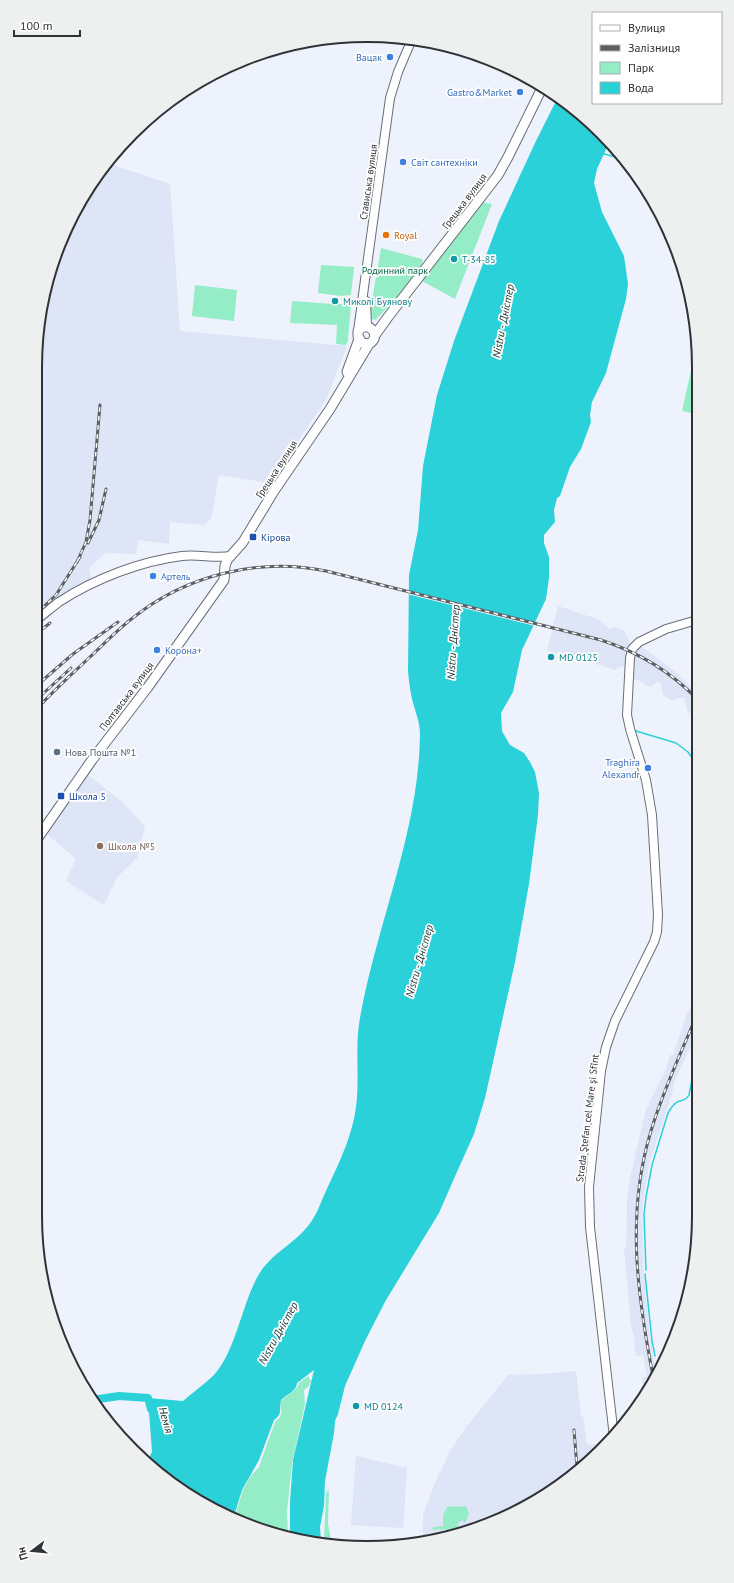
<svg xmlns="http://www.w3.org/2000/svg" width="734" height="1583" font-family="'PT Sans',sans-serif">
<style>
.built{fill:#dde5f6}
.green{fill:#95edc7}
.water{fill:#2bd1d9}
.pier{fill:#edf2fc}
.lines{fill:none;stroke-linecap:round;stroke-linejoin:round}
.stream{stroke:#2bd1d9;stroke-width:1.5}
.river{stroke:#2bd1d9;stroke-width:8}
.major-casing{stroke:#696e76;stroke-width:10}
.highway-casing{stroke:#696e76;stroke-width:11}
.major{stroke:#fff;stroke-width:8}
.highway{stroke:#fff;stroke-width:9}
.rail-casing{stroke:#5c5f64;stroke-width:3}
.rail{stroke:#fff;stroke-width:1.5;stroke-dasharray:4.5;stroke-linecap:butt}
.shop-dot{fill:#3f7fe0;stroke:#fff;stroke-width:1.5}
.food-dot{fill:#e8710a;stroke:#fff;stroke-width:1.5}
.culture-dot{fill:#0f9aa8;stroke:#fff;stroke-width:1.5}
.transit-dot{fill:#1a4fb4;stroke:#fff;stroke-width:1.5}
.service-dot{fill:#5c6f8a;stroke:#fff;stroke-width:1.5}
.education-dot{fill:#8d6e63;stroke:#fff;stroke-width:1.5}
.labels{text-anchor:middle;stroke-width:3.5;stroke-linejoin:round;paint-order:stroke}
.shop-label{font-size:10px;fill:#366cbe;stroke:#fff;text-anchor:end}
.street-label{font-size:10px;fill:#303236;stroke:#fff}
.food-label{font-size:10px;fill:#c56008;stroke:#fff;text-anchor:start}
.culture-label{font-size:10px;fill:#0d838f;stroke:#fff;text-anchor:start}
.park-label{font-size:10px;fill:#016547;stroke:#fff}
.transit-label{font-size:10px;fill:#164399;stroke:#fff;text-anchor:start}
.service-label{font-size:10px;fill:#4e5e75;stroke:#fff;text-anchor:start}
.education-label{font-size:10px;fill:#785e54;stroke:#fff;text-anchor:start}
.water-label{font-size:11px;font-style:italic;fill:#142e2f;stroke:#fff}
.rim{fill:none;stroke:#303236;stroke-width:2}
</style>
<rect width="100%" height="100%" fill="#edf2fc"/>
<!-- built -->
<g class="built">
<polygon points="107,163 170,184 180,331 347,346 326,400 269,483 219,475 211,519 203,525 170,522 169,544 138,540 136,554 105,553 89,568 91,580 35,621 35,367 41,302 60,240 91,183"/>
<polygon points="558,606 600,620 609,629 614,627 624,630 631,644 626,666 618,667 615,670 587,661 547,651"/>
<polygon points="641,646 678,674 695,691 697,694 697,714 697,712 688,713 684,697 671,700 663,695 661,684 657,682 653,685 652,687 647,686 642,682 633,679 635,664 633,657 634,652"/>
<polygon points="88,775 121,801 145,826 137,858 117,877 104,905 66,881 76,859 47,834"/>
<polygon points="698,992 698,1030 674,1083 672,1094 650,1161 644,1194 642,1211 644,1275 649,1330 653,1357 657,1370 644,1391 642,1377 647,1377 643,1355 636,1356 634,1344 635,1342 631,1325 624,1249 626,1248 627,1204 629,1182 646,1109 666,1069 670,1055 673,1055 686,1016"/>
<polygon points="576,1371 581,1415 583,1416 587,1443 589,1445 603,1443 606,1444 533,1504 432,1542 423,1542 423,1515 435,1483 450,1451 467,1426 508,1375 541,1374"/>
<polygon points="356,1456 407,1468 403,1528 351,1525"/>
</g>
<!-- green -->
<g class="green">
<polygon points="482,202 492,204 455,299 422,281"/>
<path d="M 381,248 L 422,259 L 423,261 C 420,270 383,314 375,320 L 372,319 L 370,312 Z"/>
<polygon points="321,265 354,267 351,295 341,296 318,293"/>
<polygon points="195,285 237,290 234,321 192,316"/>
<polygon points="292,301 333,304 351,304 348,340 346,345 336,344 337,325 290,323"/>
<polygon points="696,348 696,414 682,411"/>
<path d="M 308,1376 L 311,1381 L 309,1386 L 304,1390 L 305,1404 L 292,1463 L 287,1512 L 288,1536 L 235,1516 L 243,1490 L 250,1477 L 259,1467 L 275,1422 C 285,1414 280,1411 281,1401 C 287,1395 297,1391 299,1383 Z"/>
<polygon points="328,1489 329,1493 328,1524 332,1545 324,1544 324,1538 326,1494"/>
<polygon points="451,1506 455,1507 466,1506 469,1514 466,1521 464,1523 463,1520 458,1523 458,1532 447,1536 446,1529 431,1530 434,1527 443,1526 443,1515 447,1507"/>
</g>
<!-- water -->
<path class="water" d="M 558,97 L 569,103 L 609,143 L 597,169 L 594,183 L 602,212 L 624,256 L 628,284 L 626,299 L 606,373 L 592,402 L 590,415 L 591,422 L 581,449 L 570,467 L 560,496 L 557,498 L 554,510 L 555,522 L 544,535 L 544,543 L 549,557 L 549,578 L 546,599 L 522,650 L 513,692 L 501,713 L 502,731 L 510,745 L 524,753 L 530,762 L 535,772 L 539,793 L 538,815 L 529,884 L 515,962 L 495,1053 L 485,1098 L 474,1134 L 456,1174 L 439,1213 L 386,1300 L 365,1341 L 345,1386 L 338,1414 L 335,1421 L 334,1433 L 325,1481 L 324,1506 L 320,1527 L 321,1543 L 302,1542 L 290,1537 L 290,1502 L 293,1460 L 314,1370 L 297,1383 C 297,1391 286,1395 281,1400 C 279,1409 283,1414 274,1420 L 259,1460 L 242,1490 L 234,1516 L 201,1504 L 148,1460 L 152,1452 L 148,1398 L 183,1401 C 193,1392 205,1384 214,1375 C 236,1351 242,1303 259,1274 C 273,1251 301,1241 314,1217 C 319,1209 322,1199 326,1191 C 340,1161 355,1131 357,1097 C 359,1071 355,1044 360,1018 C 377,923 419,832 420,734 C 420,722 415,711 412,699 C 410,690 409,681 408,672 L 409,575 L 418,530 L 423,466 L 437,395 L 454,341 L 499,221 L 535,143 Z"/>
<!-- pier -->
<polygon class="pier" points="407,590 537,623 535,626 407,594"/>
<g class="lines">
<!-- stream -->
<g class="stream">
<polyline points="601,153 626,160"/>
<polyline points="636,731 676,743 688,752 698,766"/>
<path d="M 646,1270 L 644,1214 L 646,1197 L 652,1165 L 668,1113 C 670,1109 673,1105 677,1102 C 682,1100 686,1101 689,1095 L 698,1049"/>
<polyline points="645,1274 652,1341 655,1356"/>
</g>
<!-- river -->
<polyline class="river" points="92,1400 119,1396 148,1398 151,1409"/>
<defs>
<g id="major">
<polyline points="366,301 367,326"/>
<polyline points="358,331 390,98 398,72 412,39"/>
<path d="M 35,621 C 43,615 51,608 59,602 C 94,579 141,561 182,556 C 199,554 215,559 231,556"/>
<polyline points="614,1437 590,1227 589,1187 601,1071 606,1047 615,1021 654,942 657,932 658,915 652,815 646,780 630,729 627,715 630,658 632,649 639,642 666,629 697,620"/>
</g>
<g id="highway">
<polyline points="375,335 388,317 498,175 508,157 542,88"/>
<polyline points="347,372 359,339"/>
<path d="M 35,842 L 92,760 L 148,687 L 224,580 L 225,566 L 227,560 L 243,542 L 274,491 L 330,409 L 369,344 C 383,336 368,319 358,331 L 358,336 L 362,343 L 369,344"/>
</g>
</defs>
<!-- major casing -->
<use href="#major" class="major-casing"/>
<!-- highway casing -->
<use href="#highway" class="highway-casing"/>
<!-- major -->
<use href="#major" class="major"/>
<!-- highway -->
<use href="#highway" class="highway"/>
<defs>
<g id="rail">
<polyline points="88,543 99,520 106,489"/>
<polyline points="77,562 86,542 90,520 100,405"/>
<polyline points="35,615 56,595 80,557"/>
<polyline points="35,635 50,623"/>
<polyline points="35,687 73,654 118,622"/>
<polyline points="35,701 71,668"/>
<path d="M 35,711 C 52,692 71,675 89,658 C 104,644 118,629 134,617 C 187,575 260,557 326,571 L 601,640 C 638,652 670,671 697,699"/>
<path d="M 653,1376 C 637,1294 626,1212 651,1131 C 663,1090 682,1051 698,1012"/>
<polyline points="574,1430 577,1467"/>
</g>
</defs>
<!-- rail casing -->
<use href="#rail" class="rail-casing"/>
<!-- rail -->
<use href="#rail" class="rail"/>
</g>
<!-- markers -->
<g class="shop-dot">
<circle cx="390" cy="57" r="4"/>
<circle cx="520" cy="92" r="4"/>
<circle cx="403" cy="162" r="4"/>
<circle cx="153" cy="576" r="4"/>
<circle cx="157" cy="650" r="4"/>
<circle cx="648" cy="768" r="4"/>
</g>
<circle class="food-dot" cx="386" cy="235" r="4"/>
<g class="culture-dot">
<circle cx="454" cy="259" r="4"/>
<circle cx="335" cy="301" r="4"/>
<circle cx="551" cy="657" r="4"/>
<circle cx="356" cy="1406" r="4"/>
</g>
<g class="transit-dot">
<rect x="249" y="533" width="8" height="8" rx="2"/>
<rect x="57" y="792" width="8" height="8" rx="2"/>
</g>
<circle class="service-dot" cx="57" cy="752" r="4"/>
<circle class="education-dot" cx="100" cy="846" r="4"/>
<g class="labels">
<!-- shop labels -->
<g class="shop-label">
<text x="382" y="61">Вацак</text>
<text x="512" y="96">Gastro&amp;Market</text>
<text x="411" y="166" text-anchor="start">Світ сантехніки</text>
<text x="161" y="580" text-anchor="start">Артель</text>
<text x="165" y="654" text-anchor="start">Корона+</text>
<text x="640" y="766">Traghira<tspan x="640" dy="12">Alexandr</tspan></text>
</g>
<!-- street labels -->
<g class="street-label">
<text transform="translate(368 182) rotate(-82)" y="4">Стависька вулиця</text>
<text transform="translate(464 201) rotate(-53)" y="4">Грецька вулиця</text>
<text transform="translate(276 469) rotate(-57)" y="4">Грецька вулиця</text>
<text transform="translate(126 696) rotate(-53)" y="4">Полтавська вулиця</text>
<text transform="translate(587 1118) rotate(-83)" y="4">Strada Ştefan cel Mare şi Sfînt</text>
</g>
<!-- food labels -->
<g class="food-label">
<text x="394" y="239">Royal</text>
</g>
<!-- culture labels -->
<g class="culture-label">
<text x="462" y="263">Т-34-85</text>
<text x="343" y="305">Миколі Буянову</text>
<text x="559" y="661">MD 0125</text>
<text x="364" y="1410">MD 0124</text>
</g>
<!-- park labels -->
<g class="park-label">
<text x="395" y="274">Родинний парк</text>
</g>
<!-- transit labels -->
<g class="transit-label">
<text x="261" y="541">Кірова</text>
<text x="69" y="800">Школа 5</text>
</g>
<!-- service labels -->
<g class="service-label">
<text x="65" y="756">Нова Пошта №1</text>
</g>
<!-- education labels -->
<g class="education-label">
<text x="108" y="850">Школа №5</text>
</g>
<!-- water labels -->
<g class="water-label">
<text transform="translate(503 321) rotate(-79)" y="4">Nistru - Дністер</text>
<text transform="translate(453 642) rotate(-86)" y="4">Nistru - Дністер</text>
<text transform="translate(419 961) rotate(-74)" y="4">Nistru - Дністер</text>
<text transform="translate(278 1333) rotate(-61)" y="4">Nistru Дністер</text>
<text transform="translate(166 1420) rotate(74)" y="4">Немія</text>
</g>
</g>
<!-- crop -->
<path d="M0 0H734V1583H0ZM367 42H367A325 325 0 0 1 692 367V1216A325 325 0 0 1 367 1541H367A325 325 0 0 1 42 1216V367A325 325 0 0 1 367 42Z" fill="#eeefef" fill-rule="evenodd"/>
<path class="rim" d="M367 42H367A325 325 0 0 1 692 367V1216A325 325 0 0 1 367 1541H367A325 325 0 0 1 42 1216V367A325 325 0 0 1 367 42Z"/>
<!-- legend -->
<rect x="592" y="12" width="130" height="92" fill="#ffffff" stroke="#acadaf"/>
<rect x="600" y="25" width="20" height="6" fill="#ffffff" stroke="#acadaf"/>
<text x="628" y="32" font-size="12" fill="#303236">Вулиця</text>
<rect x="600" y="45" width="20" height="6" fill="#5c5f64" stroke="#acadaf"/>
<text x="628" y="52" font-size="12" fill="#303236">Залізниця</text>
<rect x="600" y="62" width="20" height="12" fill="#95edc7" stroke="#acadaf"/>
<text x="628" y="72" font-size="12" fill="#303236">Парк</text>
<rect x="600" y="82" width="20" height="12" fill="#2bd1d9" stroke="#acadaf"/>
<text x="628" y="92" font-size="12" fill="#303236">Вода</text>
<!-- north arrow -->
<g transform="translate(32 1551) rotate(254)" stroke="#ffffff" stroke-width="3" paint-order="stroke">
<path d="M0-3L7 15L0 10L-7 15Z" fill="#303236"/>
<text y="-6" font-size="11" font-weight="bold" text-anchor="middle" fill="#303236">Пн</text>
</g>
<!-- scale -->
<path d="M14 30v6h66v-6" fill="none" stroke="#303236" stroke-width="2"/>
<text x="20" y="30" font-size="12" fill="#303236" stroke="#ffffff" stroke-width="3" paint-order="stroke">100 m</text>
</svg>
